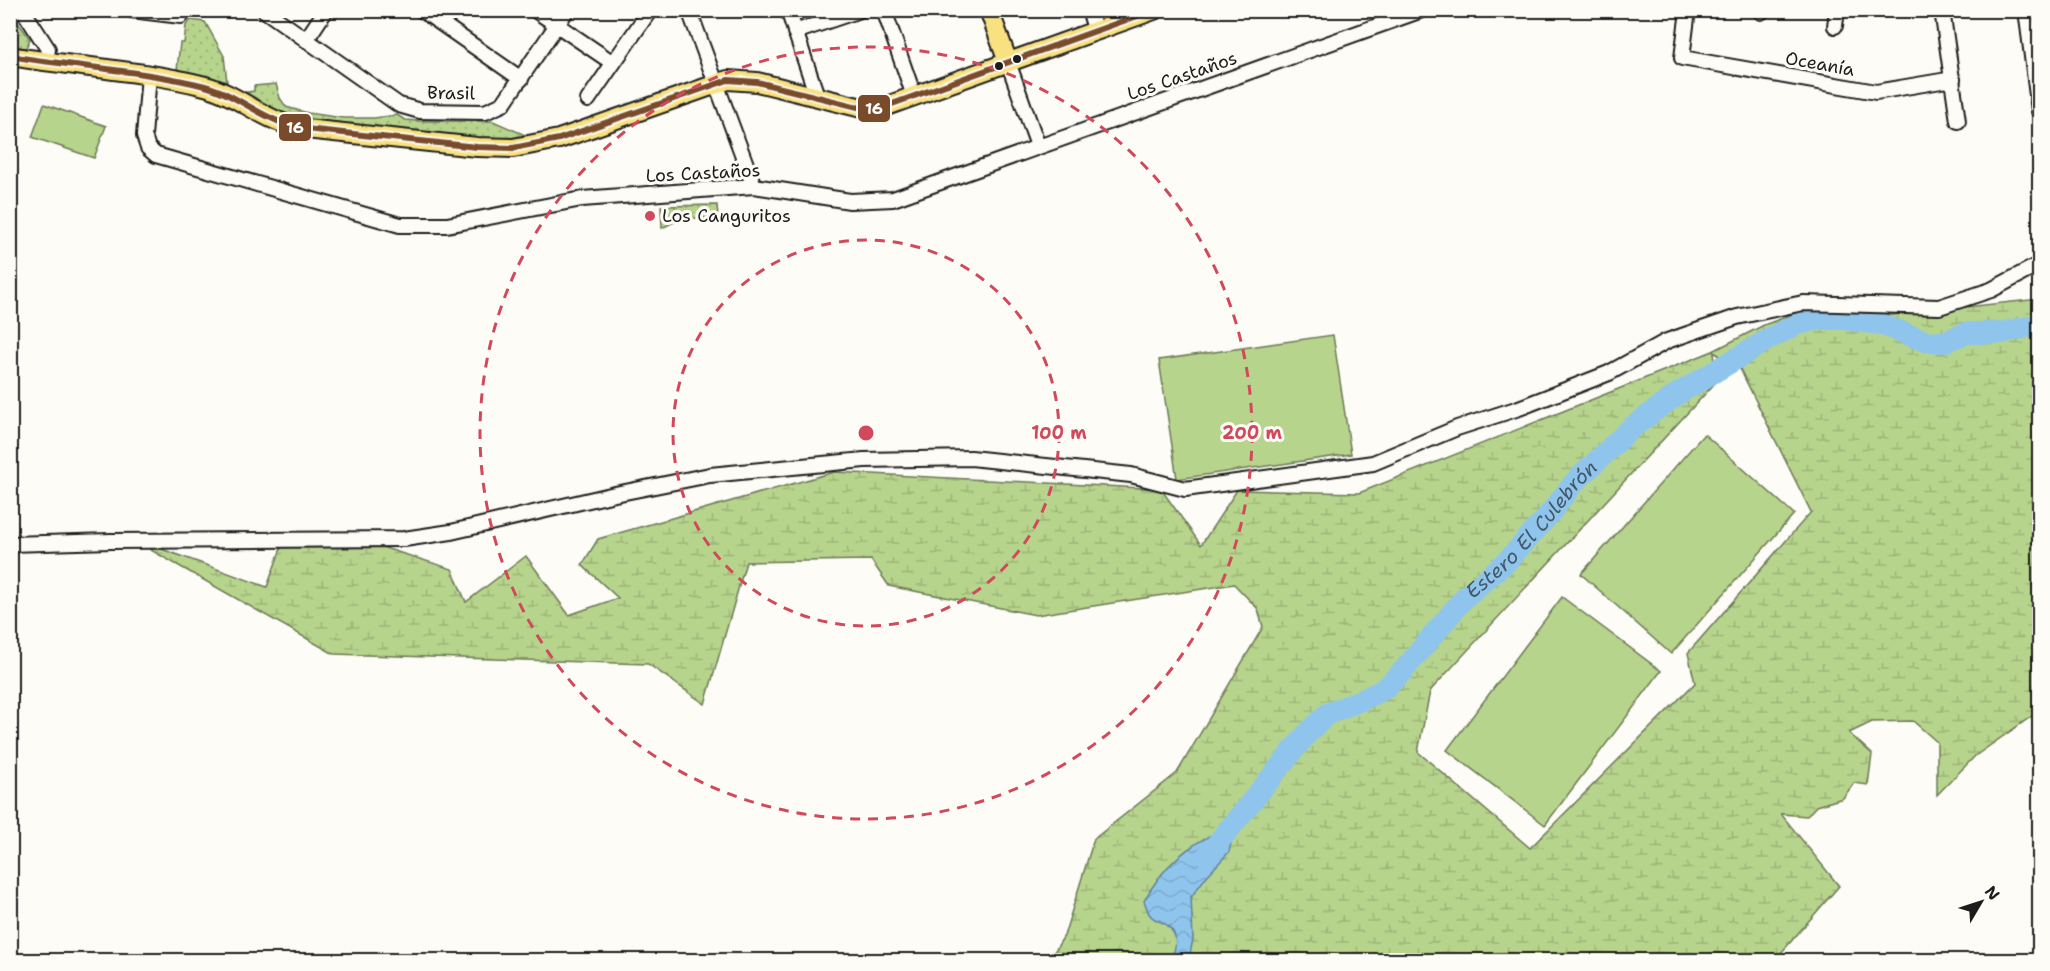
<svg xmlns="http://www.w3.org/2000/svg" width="2050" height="971" font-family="'Shantell Sans',sans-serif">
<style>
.green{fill:url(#green-dots);stroke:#6a7854;stroke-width:1.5}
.wetland{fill:url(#wetland-marsh);stroke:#6a7854;stroke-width:1.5;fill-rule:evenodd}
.pitch{fill:#b7d48c;stroke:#6a7854;stroke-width:1.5}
.water{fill:url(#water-waves);stroke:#618199;stroke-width:1.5}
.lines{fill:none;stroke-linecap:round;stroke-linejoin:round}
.river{stroke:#8fc5ed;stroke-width:22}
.minor-casing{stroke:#1c1c1c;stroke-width:18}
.major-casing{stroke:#1c1c1c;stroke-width:22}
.minor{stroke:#fdfcf7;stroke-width:14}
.major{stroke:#f9e181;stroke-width:18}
.bus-1-casing{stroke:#fdfcf7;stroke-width:10}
.bus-1{stroke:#7a4b2a;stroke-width:6}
.ring{fill:none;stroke:#d1495b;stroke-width:3;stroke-dasharray:10 8}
.bus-dot{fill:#1c1c1c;stroke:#fdfcf7;stroke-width:2}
.poi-dot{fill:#d1495b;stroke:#fdfcf7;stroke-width:2}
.labels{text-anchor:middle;stroke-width:6;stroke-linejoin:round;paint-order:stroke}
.street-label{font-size:18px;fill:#1c1c1c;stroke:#fdfcf7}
.poi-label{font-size:18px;fill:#1c1c1c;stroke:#fdfcf7;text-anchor:start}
.water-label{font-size:20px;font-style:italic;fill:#445765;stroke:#fdfcf7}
.centre{fill:#d1495b;stroke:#fdfcf7;stroke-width:3}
.ring-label{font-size:18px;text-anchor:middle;font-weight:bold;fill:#d1495b;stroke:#fdfcf7;stroke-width:6;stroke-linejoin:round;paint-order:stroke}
.line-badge{stroke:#fdfcf7;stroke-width:2}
.badge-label{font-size:16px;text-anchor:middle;font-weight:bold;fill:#fff}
</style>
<defs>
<pattern id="green-dots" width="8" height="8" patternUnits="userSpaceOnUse" patternTransform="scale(1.5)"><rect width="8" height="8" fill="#b7d48c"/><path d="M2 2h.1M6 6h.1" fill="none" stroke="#9db578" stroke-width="1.8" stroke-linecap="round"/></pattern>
<pattern id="wetland-marsh" width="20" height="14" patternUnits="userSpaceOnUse" patternTransform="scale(1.5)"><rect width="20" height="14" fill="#b7d48c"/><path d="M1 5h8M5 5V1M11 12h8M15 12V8" fill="none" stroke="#9db578"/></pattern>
<pattern id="water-waves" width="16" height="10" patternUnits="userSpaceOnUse" patternTransform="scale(1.5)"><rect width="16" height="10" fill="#8fc5ed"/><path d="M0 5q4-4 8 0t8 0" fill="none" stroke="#7ba9cb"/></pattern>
</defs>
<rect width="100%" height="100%" fill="#fdfcf7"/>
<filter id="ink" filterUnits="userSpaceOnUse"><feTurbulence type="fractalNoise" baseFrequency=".0167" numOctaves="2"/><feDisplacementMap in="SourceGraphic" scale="12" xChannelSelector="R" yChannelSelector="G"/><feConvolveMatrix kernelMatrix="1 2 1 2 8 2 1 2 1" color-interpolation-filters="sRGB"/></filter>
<g filter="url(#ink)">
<!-- green -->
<g class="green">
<polygon points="10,11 30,39 26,48 11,46"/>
<polygon points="191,20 205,22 224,56 227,82 177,70 180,43 184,43 186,25"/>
<polygon points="276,84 280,98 286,107 308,113 343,118 374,118 397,115 405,120 419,121 493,121 532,138 512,141 481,141 318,122 289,118 242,93 254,91 254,86"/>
<polygon points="717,205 718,218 682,218 662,228 661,206"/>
</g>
<!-- wetland -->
<path class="wetland" d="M 2039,299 L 2039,711 L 1975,756 L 1937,795 L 1937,742 L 1913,721 L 1872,722 L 1849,733 L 1872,754 L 1868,785 L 1854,783 L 1843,798 L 1816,806 L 1807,816 L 1781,814 L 1839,886 L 1775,960 L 1049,960 L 1064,936 L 1094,839 L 1177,773 L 1263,627 L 1258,609 L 1234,584 L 1036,615 L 889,586 L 871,560 L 746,562 L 705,704 L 648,664 L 334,654 L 128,537 L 267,587 L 284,540 L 334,532 L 452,569 L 466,602 L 526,556 L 569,615 L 618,598 L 582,565 L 598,539 L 834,472 L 1161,489 L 1201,545 L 1237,490 L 1359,493 L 1713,351 L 1764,325 L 1801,311 L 1892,315 ZM 1714,352 L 1740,369 L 1811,512 L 1688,653 L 1695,683 L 1530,848 L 1418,752 L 1430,691 L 1717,381 Z"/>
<!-- pitch -->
<g class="pitch">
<polygon points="44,104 106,126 94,158 32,137"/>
<polygon points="1333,335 1351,454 1177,479 1159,360"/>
<polygon points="1704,434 1794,514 1671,654 1581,574"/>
<polygon points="1562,597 1661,671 1545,825 1447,750"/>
</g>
<!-- water -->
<path class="water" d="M 1223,830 L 1232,839 L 1229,852 L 1206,877 L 1191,897 L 1193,939 L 1189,959 L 1189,960 L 1171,960 C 1176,948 1180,934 1166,925 C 1161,921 1155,921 1150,915 C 1147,911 1146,905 1144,901 C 1162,867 1187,844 1223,830 Z"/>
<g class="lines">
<!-- river -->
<path class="river" id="s1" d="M 1207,856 L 1305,736 L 1327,714 L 1366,698 L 1384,689 L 1403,671 L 1465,597 L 1505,563 L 1543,522 L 1573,484 L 1631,428 L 1679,393 L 1774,336 L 1798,324 L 1820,319 L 1845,319 L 1880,324 L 1925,341 L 1944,342 L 1966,333 L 2001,333 L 2040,324"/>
<defs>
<g id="minor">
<polyline points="23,10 48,49 46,62"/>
<polyline points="131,10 181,16"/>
<polyline points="264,10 399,105 420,111 485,112 503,104 567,10"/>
<polyline points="422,10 521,79"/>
<polyline points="535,10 613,63"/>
<polyline points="689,10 754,186"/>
<polyline points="788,10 817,96"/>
<polyline points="884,10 914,96"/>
<polyline points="1089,10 1096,32"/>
<polyline points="1688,10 1682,58 1876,92 1953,79"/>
<polyline points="1942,10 1958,121"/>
<polyline points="2026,10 2039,111"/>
<polyline points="1761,12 1761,10"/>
<polyline points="1835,26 1837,10"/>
<polyline points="795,32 860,10"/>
<polyline points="306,40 326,10"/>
<polyline points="1008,62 1038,146"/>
<polyline points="149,75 144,136 148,148 156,155 400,225 447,225 582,199 754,186 850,201 893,199 1422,10"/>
<polyline points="588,100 650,10"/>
<polyline points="10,544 111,541 404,539 451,532 615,494 710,475 864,460 971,458 1131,475 1185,489 1373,463 1457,428 1519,408 1609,373 1667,341 1737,317 1803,303 1939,307 1991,290 2040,264"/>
</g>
<g id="major">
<polyline points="989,10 1008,62"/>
<path d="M 10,56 C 75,67 142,70 205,86 C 229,92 249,108 271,118 C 279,122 288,125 296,128 L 477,147 L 513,148 L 559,139 L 728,80 L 757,82 L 866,109 L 881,108 L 1154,10"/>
</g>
</defs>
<!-- minor casing -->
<use href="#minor" class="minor-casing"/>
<!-- major casing -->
<use href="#major" class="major-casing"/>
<!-- minor -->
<use href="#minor" class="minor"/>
<!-- major -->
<use href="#major" class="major"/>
<defs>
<path id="bus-1" d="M 10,56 C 75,67 142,70 205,86 C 229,92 249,108 271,118 C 279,122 288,125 296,128 L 477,147 L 513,148 L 559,139 L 728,80 L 757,82 L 866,109 L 881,108 L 1154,10"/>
</defs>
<!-- bus-1 casing -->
<use href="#bus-1" class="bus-1-casing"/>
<!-- bus-1 -->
<use href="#bus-1" class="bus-1"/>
</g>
</g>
<!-- distance rings -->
<g class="ring">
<circle cx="866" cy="433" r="193"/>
<circle cx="866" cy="433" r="386"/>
</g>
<!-- markers -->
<g class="bus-dot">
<circle cx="1017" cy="59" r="5"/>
<circle cx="999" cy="66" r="5"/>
</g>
<circle class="poi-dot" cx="650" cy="216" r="6"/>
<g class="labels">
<!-- street labels -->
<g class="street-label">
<text transform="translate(1820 64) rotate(10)" y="6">Oceanía</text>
<text transform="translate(1182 76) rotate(-19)" y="6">Los Castaños</text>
<text transform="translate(451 93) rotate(1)" y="6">Brasil</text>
<text transform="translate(703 173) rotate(-3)" y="6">Los Castaños</text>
</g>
<!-- poi labels -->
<g class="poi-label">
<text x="662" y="222">Los Canguritos</text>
</g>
<!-- water labels -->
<g class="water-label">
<text dy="7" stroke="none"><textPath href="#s1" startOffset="466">Estero El Culebrón</textPath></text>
</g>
</g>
<circle cx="866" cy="433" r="9" class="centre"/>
<g class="ring-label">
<text x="1059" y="439">100 m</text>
<text x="1252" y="439">200 m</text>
</g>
<g class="line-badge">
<rect x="857" y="94" width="34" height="29" rx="6" fill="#7a4b2a"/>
<rect x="278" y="113" width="34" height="29" rx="6" fill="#7a4b2a"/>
</g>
<g class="badge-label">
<text x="874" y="114">16</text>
<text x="295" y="133">16</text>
</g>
<!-- margin -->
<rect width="2050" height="971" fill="none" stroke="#fdfcf7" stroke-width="36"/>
<rect x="18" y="18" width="2014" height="935" fill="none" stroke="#1c1c1c" stroke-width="2" filter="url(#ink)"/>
<!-- north arrow -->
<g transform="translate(1981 902) rotate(51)" stroke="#fdfcf7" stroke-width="4.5" paint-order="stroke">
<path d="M0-4.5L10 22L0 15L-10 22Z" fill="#1c1c1c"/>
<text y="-9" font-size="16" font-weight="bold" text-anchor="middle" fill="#1c1c1c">N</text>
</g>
</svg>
